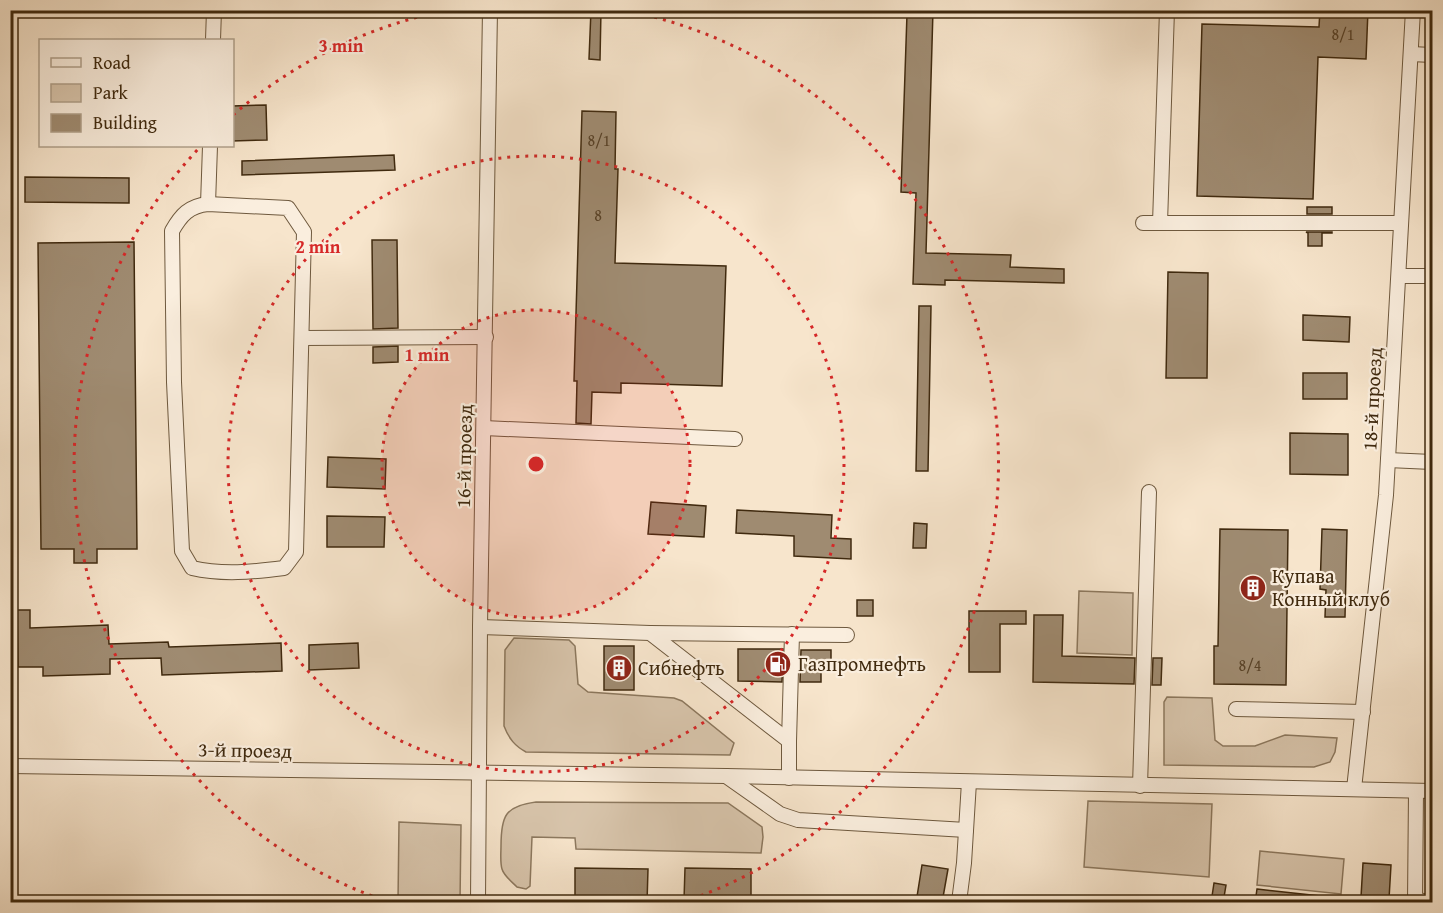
<svg xmlns="http://www.w3.org/2000/svg" width="1443" height="913" font-family="'Gentium Book Plus',serif">
<style>
.green{fill:#d8c5ac;stroke:#8c785e;stroke-width:1.5}
.building{fill:#9f8b71;stroke:#402a0f;stroke-width:1.5}
.lines{fill:none;stroke-linecap:round;stroke-linejoin:round}
.minor-casing{stroke:#6e593e;stroke-width:16}
.minor{stroke:#faeede;stroke-width:14}
.ring{fill:none;stroke:#d62828;stroke-width:3;stroke-dasharray:3 6}
.labels{text-anchor:middle;stroke-width:4.5;stroke-linejoin:round;paint-order:stroke}
.number-label{font-size:16px;fill:#584228}
.street-label{font-size:20px;fill:#402a0f;stroke:#faeede}
.poi-label{font-size:20px;fill:#402a0f;stroke:#faeede;text-anchor:start}
.centre{fill:#d62828;stroke:#faeede;stroke-width:3}
.ring-label{font-size:18px;text-anchor:middle;font-weight:bold;fill:#d62828;stroke:#faeede;stroke-width:4.5;stroke-linejoin:round;paint-order:stroke}
</style>
<rect width="100%" height="100%" fill="#f7e5cc"/>
<filter id="stains"><feTurbulence type="fractalNoise" baseFrequency=".00333" numOctaves="4"/><feColorMatrix values="0 0 0 0 .2 0 0 0 0 .09 0 0 0 0 .02 0 0 0 .5 -.17"/></filter>
<radialGradient id="worn" r=".72"><stop offset=".6" stop-color="#630" stop-opacity="0"/><stop offset="1" stop-color="#630" stop-opacity=".3"/></radialGradient>
<!-- green -->
<g class="green">
<polygon points="1079,591 1133,593 1132,655 1077,653"/>
<path d="M 514,638 L 569,640 L 575,646 L 578,684 L 588,692 L 674,698 L 682,701 L 734,743 L 730,755 L 526,752 C 515,746 509,739 504,726 L 505,650 Z"/>
<polygon points="1167,697 1212,698 1215,740 1223,746 1255,746 1285,735 1337,738 1335,752 1330,762 1314,767 1164,765 1164,702"/>
<polygon points="1088,801 1212,804 1209,877 1084,867"/>
<path d="M 536,802 L 728,803 L 762,827 L 763,837 L 761,853 L 576,849 L 575,838 L 532,837 L 530,886 L 526,889 L 517,887 C 512,882 504,876 502,869 C 500,863 501,852 501,846 C 501,816 505,806 536,802 Z"/>
<polygon points="399,822 461,825 460,902 398,902"/>
<polygon points="1260,851 1344,859 1341,894 1257,885"/>
</g>
<!-- building -->
<g class="building">
<polygon points="591,10 601,10 600,60 589,59"/>
<polygon points="922,10 933,10 926,253 1011,255 1010,267 1064,269 1064,283 945,280 945,285 913,284 916,193 901,192 907,14 921,15"/>
<polygon points="1320,10 1368,10 1366,59 1318,57 1313,199 1197,196 1202,24 1319,27"/>
<polygon points="266,105 267,140 232,141 232,106"/>
<polygon points="582,111 616,112 615,169 618,169 615,263 726,266 722,386 621,383 621,393 592,392 591,424 576,423 577,381 574,381"/>
<polygon points="394,155 395,170 242,175 242,161"/>
<polygon points="25,177 129,178 129,203 25,202"/>
<rect x="1307" y="207" width="25" height="7"/>
<polygon points="1306,232 1332,232 1332,233 1322,233 1322,246 1308,246 1308,233"/>
<polygon points="372,240 397,240 398,328 373,329"/>
<polygon points="134,242 137,549 97,549 97,563 74,563 74,549 41,549 38,243"/>
<polygon points="1168,272 1208,273 1207,378 1166,378"/>
<polygon points="919,306 931,306 928,471 916,471"/>
<polygon points="1303,315 1350,317 1349,342 1303,340"/>
<polygon points="398,346 398,362 373,363 373,347"/>
<rect x="1303" y="373" width="44" height="26"/>
<polygon points="1290,433 1348,434 1348,475 1290,474"/>
<polygon points="328,457 386,459 385,489 327,487"/>
<polygon points="651,502 706,506 704,537 648,534"/>
<polygon points="737,510 832,515 831,538 851,539 851,559 794,556 794,536 736,533"/>
<polygon points="327,516 385,517 384,547 327,547"/>
<polygon points="914,523 927,524 926,548 913,548"/>
<polygon points="1220,529 1288,530 1286,685 1214,684 1214,646 1218,646"/>
<polygon points="1322,529 1347,530 1345,617 1325,617 1326,590 1320,589"/>
<rect x="857" y="600" width="16" height="16"/>
<polygon points="17,610 30,610 30,628 108,625 109,644 168,642 169,647 281,643 282,671 162,675 161,658 110,659 110,674 43,676 43,667 18,667"/>
<polygon points="969,611 1026,611 1026,624 1000,624 1000,672 969,672"/>
<polygon points="1034,615 1063,615 1062,656 1135,658 1134,684 1033,682"/>
<polygon points="358,643 359,668 309,670 309,645"/>
<rect x="604" y="646" width="30" height="44"/>
<polygon points="738,649 783,649 782,682 738,681"/>
<polygon points="801,650 831,650 831,665 821,665 821,682 800,682"/>
<polygon points="1153,658 1162,658 1161,685 1152,685"/>
<polygon points="1363,863 1391,865 1389,899 1361,897"/>
<polygon points="922,865 948,869 942,903 916,903"/>
<polygon points="575,868 648,869 647,903 575,903"/>
<polygon points="685,868 751,869 751,901 684,900"/>
<polygon points="1214,883 1226,885 1223,903 1211,903"/>
<polygon points="1257,889 1320,896 1319,903 1255,903"/>
</g>
<g class="lines">
<defs>
<g id="minor">
<polyline points="213,40 214,10"/>
<polyline points="1411,54 1432,55"/>
<path d="M 208,204 L 288,208 L 304,232 L 296,552 L 284,568 C 253,572 222,575 192,568 L 182,551 L 174,382 L 172,231 C 181,215 189,206 208,204 Z"/>
<polyline points="208,204 210,146"/>
<polyline points="1143,223 1401,223"/>
<polyline points="1160,223 1167,10"/>
<polyline points="1399,276 1432,276"/>
<polyline points="302,338 486,337"/>
<polyline points="484,428 735,439"/>
<polyline points="1388,460 1432,462"/>
<polyline points="480,627 650,633 789,741 789,778"/>
<polyline points="650,633 847,635"/>
<polyline points="1236,709 1363,712"/>
<polyline points="789,741 792,634"/>
<polyline points="10,766 726,776 1432,791"/>
<polyline points="726,776 780,814 798,820 966,830"/>
<polyline points="1140,786 1149,492"/>
<polyline points="1354,789 1386,495 1413,10"/>
<polyline points="1415,900 1432,902"/>
<polyline points="478,902 480,627 490,10"/>
<polyline points="959,902 964,863 969,782"/>
<polyline points="1415,902 1416,791"/>
</g>
</defs>
<!-- minor casing -->
<use href="#minor" class="minor-casing"/>
<!-- minor -->
<use href="#minor" class="minor"/>
</g>
<!-- distance rings -->
<circle cx="536" cy="464" r="154" fill="#d62828" fill-opacity=".12"/>
<g class="ring">
<circle cx="536" cy="464" r="154"/>
<circle cx="536" cy="464" r="308"/>
<path d="M389 902A462 462 0 0 1 201 146M233 115A462 462 0 0 1 444 11M628 11A462 462 0 0 1 683 902"/>
</g>
<!-- icons -->
<defs>
<symbol id="building-disc" viewBox="-11 -11 22 22"><circle r="9.5" fill="#8f2418" stroke="#faeede"/><path d="M-4-6H4V6H1V3H-1V6H-4ZM-2.5-4.3h1.7v1.8h-1.7ZM.8-4.3h1.7v1.8H.8ZM-2.5-1h1.7V.8h-1.7ZM.8-1h1.7V.8H.8Z" fill="#fff"/></symbol>
<symbol id="fuel-disc" viewBox="-11 -11 22 22"><circle r="9.5" fill="#8f2418" stroke="#faeede"/><path d="M-5.5-6h7V0h2V4h1.3V-2.5L3-4.5l.8-.8L6-3V5H2.5V1h-1V6h-7ZM-4.2-4.7v3.2H.2V-4.7Z" fill="#fff"/></symbol>
</defs>
<g fill-rule="evenodd">
<use href="#building-disc" x="1238" y="573" width="30" height="30"/>
<use href="#fuel-disc" x="763" y="649" width="30" height="30"/>
<use href="#building-disc" x="604" y="653" width="30" height="30"/>
</g>
<g class="labels">
<!-- number labels -->
<g class="number-label">
<text x="1343" y="40">8/1</text>
<text x="599" y="146">8/1</text>
<text x="598" y="221">8</text>
<text x="1250" y="671">8/4</text>
</g>
<!-- street labels -->
<g class="street-label">
<text transform="translate(1372 399) rotate(-87)" y="7">18-й проезд</text>
<text transform="translate(464 456) rotate(-89)" y="7">16-й проезд</text>
<text transform="translate(245 750) rotate(1)" y="7">3-й проезд</text>
</g>
<!-- poi labels -->
<g class="poi-label">
<text x="1272" y="583">Купава<tspan x="1272" dy="23">Конный клуб</tspan></text>
<text x="798" y="671">Газпромнефть</text>
<text x="638" y="675">Сибнефть</text>
</g>
</g>
<circle cx="536" cy="464" r="9" class="centre"/>
<g class="ring-label">
<text x="341" y="52">3 min</text>
<text x="318" y="253">2 min</text>
<text x="427" y="361">1 min</text>
</g>
<!-- margin -->
<rect width="1443" height="913" fill="none" stroke="#f7e5cc" stroke-width="36"/>
<rect x="12" y="12" width="1419" height="889" fill="none" stroke="#402a0f" stroke-width="3"/>
<rect x="18" y="18" width="1407" height="877" fill="none" stroke="#402a0f" stroke-width="1.5"/>
<!-- legend -->
<rect x="39" y="39" width="195" height="108" fill="#faeede" stroke="#b0a08b" stroke-width="1.5"/>
<rect x="51" y="58" width="30" height="9" fill="#faeede" stroke="#b0a08b" stroke-width="1.5"/>
<text x="93" y="69" font-size="18" fill="#402a0f">Road</text>
<rect x="51" y="84" width="30" height="18" fill="#d8c5ac" stroke="#b0a08b" stroke-width="1.5"/>
<text x="93" y="99" font-size="18" fill="#402a0f">Park</text>
<rect x="51" y="114" width="30" height="18" fill="#9f8b71" stroke="#b0a08b" stroke-width="1.5"/>
<text x="93" y="129" font-size="18" fill="#402a0f">Building</text>
<rect width="100%" height="100%" filter="url(#stains)"/>
<rect width="100%" height="100%" fill="url(#worn)"/>
</svg>
